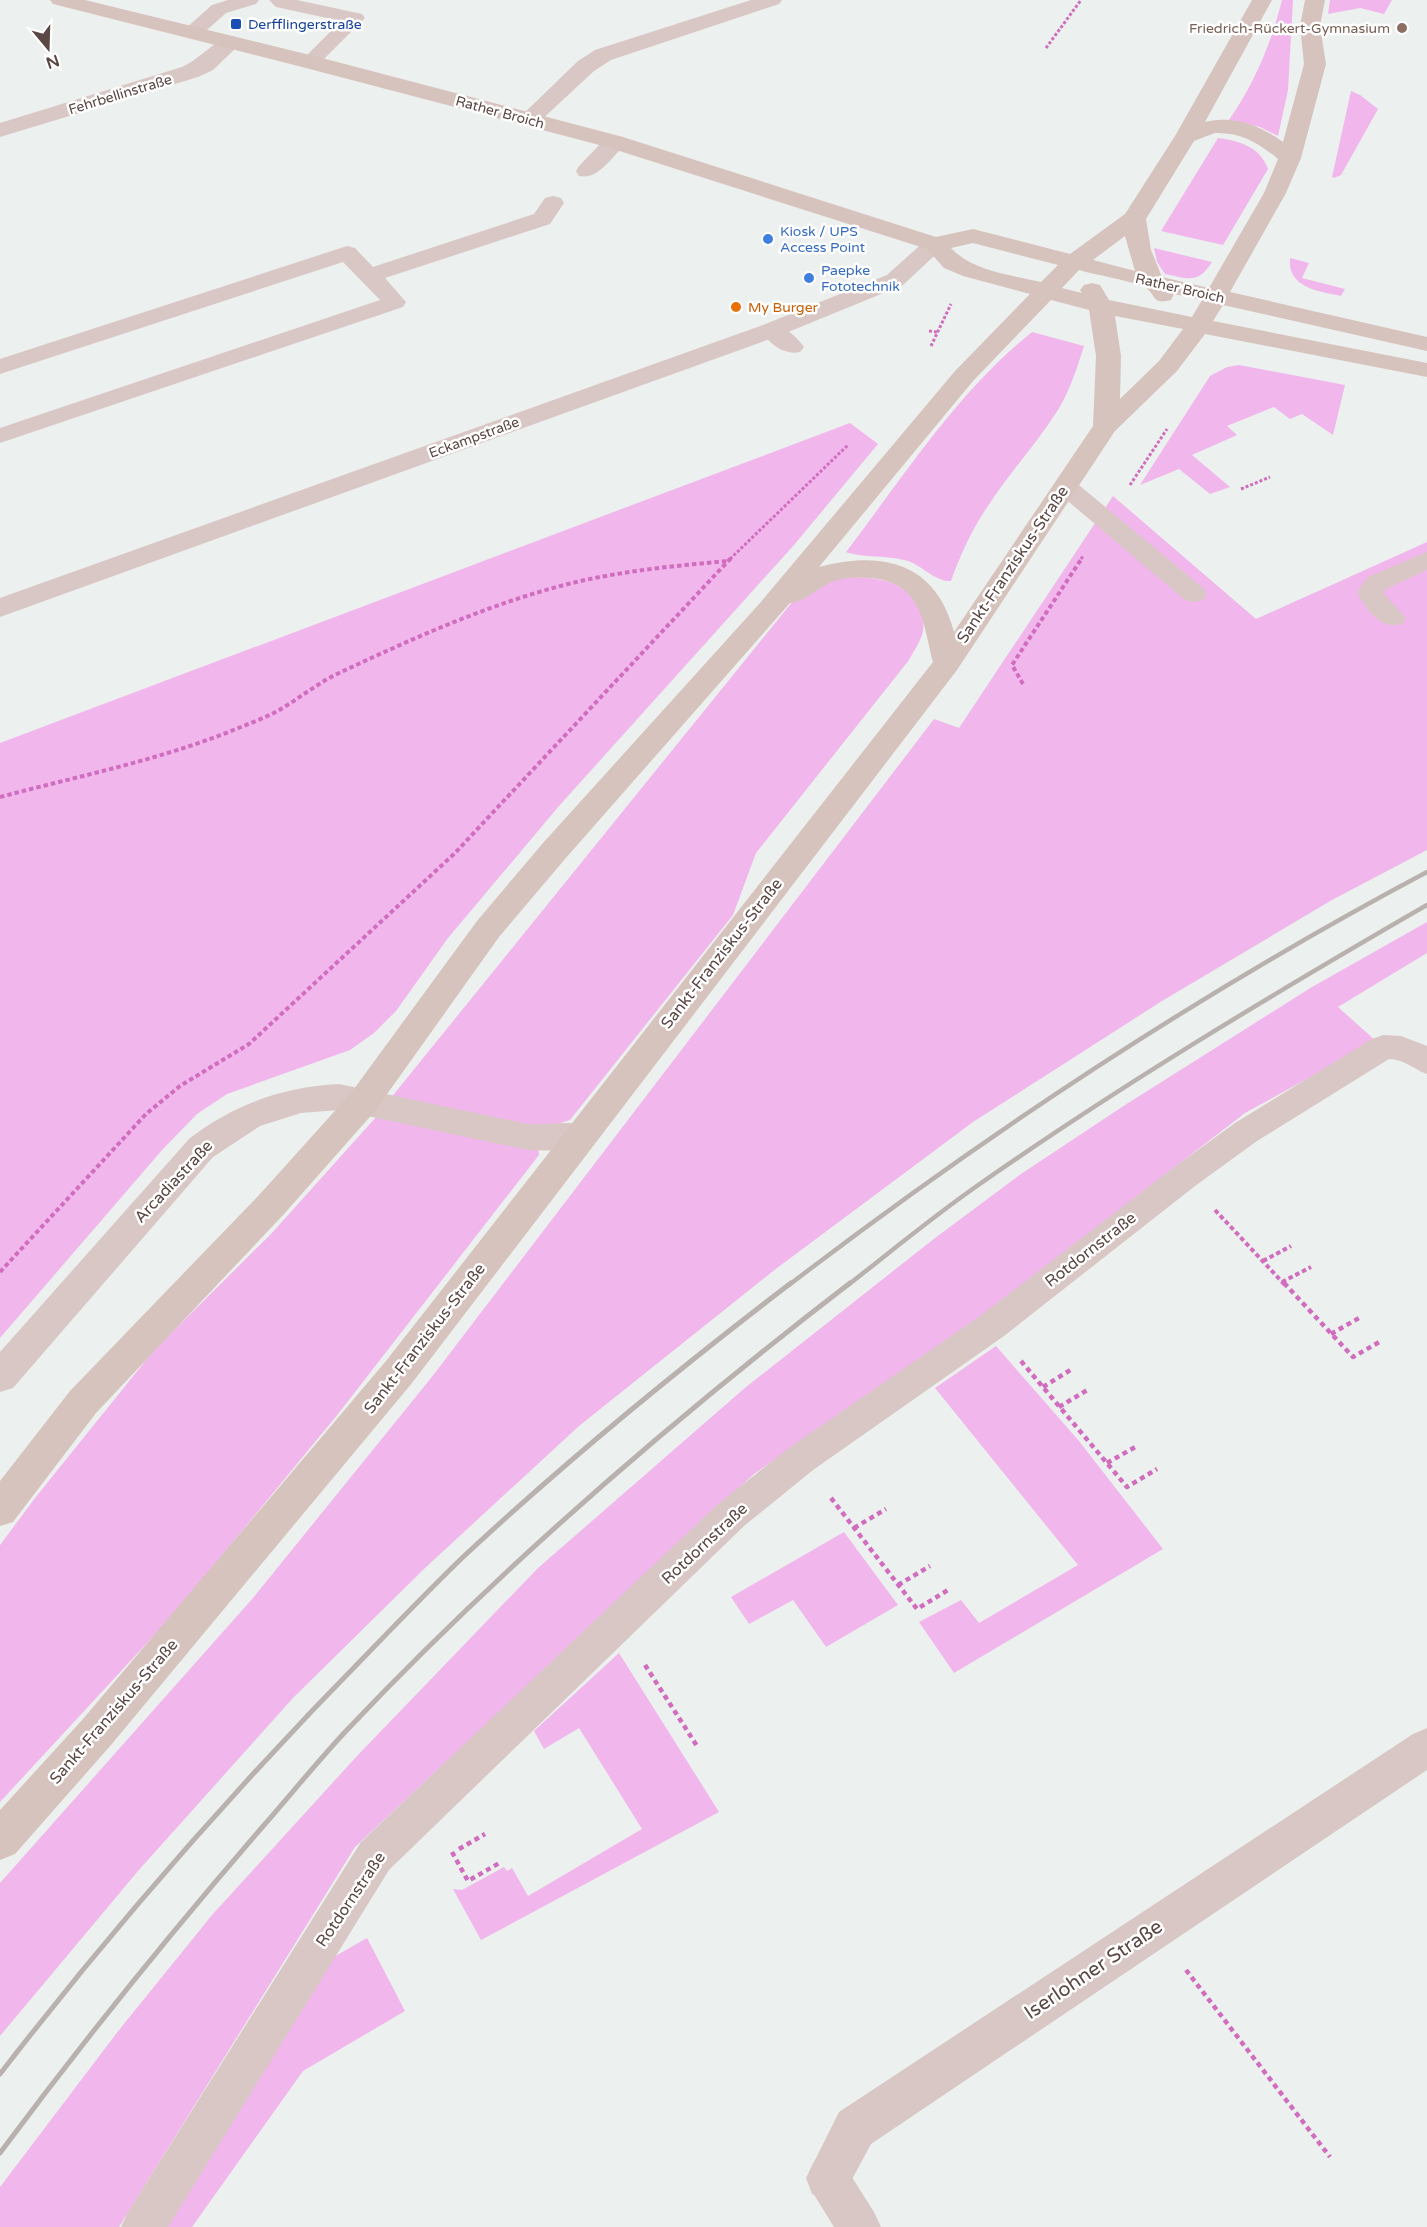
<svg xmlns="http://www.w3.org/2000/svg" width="1427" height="2227" font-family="'Varela Round',sans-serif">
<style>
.green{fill:#f1b7ed}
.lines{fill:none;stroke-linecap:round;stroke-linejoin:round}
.path-far2{stroke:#d16dbe;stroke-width:3;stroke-dasharray:3 2;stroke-linecap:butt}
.path-far1{stroke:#d16dbe;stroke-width:4;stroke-dasharray:4.5 3;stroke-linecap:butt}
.path{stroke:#d16dbe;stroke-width:4.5;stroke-dasharray:5 4;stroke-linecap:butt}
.service{fill:#d8c7c5;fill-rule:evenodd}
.minor{fill:#d8c7c5;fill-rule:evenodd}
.secondary{fill:#d7c3bd;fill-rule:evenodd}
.rail-far1{stroke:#b8b1ae;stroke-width:4.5}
.rail{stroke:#b8b1ae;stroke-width:5}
.transit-dot{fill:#1a4fb4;stroke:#fff;stroke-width:2}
.education-dot{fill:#8d6e63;stroke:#fff;stroke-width:2}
.shop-dot{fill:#3f7fe0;stroke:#fff;stroke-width:2}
.food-dot{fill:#e8710a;stroke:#fff;stroke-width:2}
.labels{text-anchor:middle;stroke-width:5;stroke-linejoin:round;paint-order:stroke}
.far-transit-label{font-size:14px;fill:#164399;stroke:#fff;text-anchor:start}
.far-education-label{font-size:14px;fill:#785e54;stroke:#fff;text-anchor:end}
.far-street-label{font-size:14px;fill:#5b4744;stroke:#fff}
.far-shop-label{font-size:14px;fill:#366cbe;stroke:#fff;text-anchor:start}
.far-food-label{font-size:14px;fill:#c56008;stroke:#fff;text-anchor:start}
.street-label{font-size:16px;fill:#5b4744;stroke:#fff}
.near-street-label{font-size:20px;fill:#5b4744;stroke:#fff}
</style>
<rect width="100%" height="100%" fill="#ecf0ee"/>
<!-- green -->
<g class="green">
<path d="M 1282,0 L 1293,0 L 1288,90 L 1278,136 L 1260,127 L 1229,120 C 1255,82 1271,44 1282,0 Z"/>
<polygon points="1330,0 1392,0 1384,14 1360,8 1328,14"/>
<polygon points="1351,91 1360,95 1378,109 1341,175 1334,178 1332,177"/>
<path d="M 1218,138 C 1240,141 1260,147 1268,169 L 1223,245 L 1161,231 Z"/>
<path d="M 1154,248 L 1212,262 C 1198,284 1189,279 1165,274 L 1157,262 Z"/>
<path d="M 1290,258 L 1309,263 L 1302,278 L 1345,289 L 1341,296 C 1319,291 1287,288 1290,258 Z"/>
<path d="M 1032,332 L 1084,346 C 1077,368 1070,390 1058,410 C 1037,443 1011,471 990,503 C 973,527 961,553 951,581 C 935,582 923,566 908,561 C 889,555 860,558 846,552 C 904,476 957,392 1032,332 Z"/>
<polygon points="1239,365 1345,385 1333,435 1302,414 1290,419 1274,407 1227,426 1237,435 1192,455 1230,487 1210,494 1179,469 1140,485 1210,376 1227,367"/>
<polygon points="850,423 878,444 794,545 559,806 448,938 396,1011 374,1033 350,1050 227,1094 197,1114 163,1149 0,1338 0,743"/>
<polygon points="1113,496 1256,619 1427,542 1427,850 1332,900 1162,1001 973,1122 777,1268 579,1426 425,1568 293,1698 138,1871 0,2036 0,1883 253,1598 431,1378 934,719 959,728"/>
<path d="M 848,577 C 875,577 907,580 919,608 C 923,617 925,626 922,635 C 919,644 913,652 909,660 L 756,853 L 733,915 L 570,1120 L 539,1130 L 390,1099 L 793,601 L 816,584 Z"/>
<polygon points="1427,922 1427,953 1338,1007 1376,1041 1245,1113 949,1341 754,1474 355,1847 119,2227 0,2227 0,2187 119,2030 212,1915 357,1756 538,1568 746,1387 935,1238 1021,1174 1125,1105 1312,987"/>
<polygon points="377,1116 537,1142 539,1155 338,1414 172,1616 0,1802 0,1545 35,1498 155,1349 271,1234"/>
<polygon points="996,1346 1079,1441 1163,1549 954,1673 919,1622 961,1600 979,1623 1078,1565 935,1388"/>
<polygon points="844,1532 898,1605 826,1647 793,1600 749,1624 731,1597"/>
<polygon points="619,1653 719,1812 481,1940 453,1889 462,1890 504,1867 507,1871 512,1868 528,1896 642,1829 579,1728 544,1749 534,1731"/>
<polygon points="367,1938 405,2011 303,2071 192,2227 166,2227 332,1958"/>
</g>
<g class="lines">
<!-- path-far2 -->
<g class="path-far2">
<polyline points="1046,48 1081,0"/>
<polyline points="929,331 937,332"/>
<polyline points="931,346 951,304"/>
<polyline points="1130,485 1167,429"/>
<polyline points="1241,489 1270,477"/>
<polyline points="730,559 848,445"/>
<polyline points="1081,559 1083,556"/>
</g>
<!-- path-far1 -->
<g class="path-far1">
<polyline points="1023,684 1012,665 1082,558"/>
<path d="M 0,797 C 79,776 160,760 236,729 C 251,723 267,717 281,709 C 301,697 318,683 339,673 C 418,636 500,599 585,580 C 632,570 681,565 729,561"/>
<polyline points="1215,1210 1285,1285"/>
<polyline points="1263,1261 1291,1246"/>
<polyline points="0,1272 146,1114 180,1086 249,1044 454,854 731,558"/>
<polyline points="1282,1282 1311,1267"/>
</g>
<!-- path -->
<g class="path">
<polyline points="1284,1283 1353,1357 1381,1341"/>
<polyline points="1331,1334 1359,1318"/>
<polyline points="1021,1361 1127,1487 1157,1469"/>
<polyline points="1043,1387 1072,1369"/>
<polyline points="1059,1407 1089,1389"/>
<polyline points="1107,1463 1137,1446"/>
<polyline points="831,1498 917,1609 948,1590"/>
<polyline points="854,1528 886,1509"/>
<polyline points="898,1585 930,1566"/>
<polyline points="645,1665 697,1746"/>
<polyline points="459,1849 485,1834"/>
<polyline points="452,1852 468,1881 501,1862"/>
<polyline points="1186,1970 1330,2157"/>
</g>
<!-- service -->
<g class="service">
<polygon points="228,0 259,0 256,4 226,13 199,37 185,37 182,33 185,29 212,5"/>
<polygon points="269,0 297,0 362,14 365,18 317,66 303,66 300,62 341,21 276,7"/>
<path d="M 615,136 L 623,137 L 626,142 L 623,147 C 610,159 598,180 579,176 L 576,171 L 579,166 L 607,137 Z"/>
<polygon points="553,196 561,198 564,203 550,224 385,278 406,302 403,307 0,443 0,428 380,300 343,262 0,374 0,359 347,246 355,248 373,267 534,214 545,198"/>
<path d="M 772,323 C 784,326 797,337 804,347 L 800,352 C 784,356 769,343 760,330 L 764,325 Z"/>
<polygon points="1065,478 1074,481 1203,588 1207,594 1203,600 1194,602 1185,600 1056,491 1053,486 1056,481"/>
<path d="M 1427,552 L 1427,570 L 1386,589 L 1383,593 L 1406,618 L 1402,624 C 1380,630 1367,610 1357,592 L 1368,577 Z"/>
<path d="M 1383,1035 L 1401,1036 L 1427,1046 L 1427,1074 C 1413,1069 1404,1059 1389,1059 L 1257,1141 L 1195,1186 L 1004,1336 L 813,1470 L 744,1526 L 389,1870 L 168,2227 L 121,2227 L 128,2212 L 361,1842 L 718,1504 L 789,1448 L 980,1316 L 1173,1168 L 1235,1123 L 1372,1039 Z"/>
<polygon points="828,2157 843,2163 874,2212 881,2227 834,2227 813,2193 807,2178 813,2163"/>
</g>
<!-- minor -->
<g class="minor">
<polygon points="751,0 782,0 779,4 611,60 594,71 537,124 529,126 521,124 518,119 578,61 595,50"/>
<path d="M 231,36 L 238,38 L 242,42 L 238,46 L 213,70 L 198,77 L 0,137 L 0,123 L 182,67 C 200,59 216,39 231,36 Z"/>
<polygon points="935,237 943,239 947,244 903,285 781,335 0,617 0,598 763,325 887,275 927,239"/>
<path d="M 339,1084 L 528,1124 C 549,1125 574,1120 593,1126 L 598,1135 L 593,1144 C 571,1151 550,1151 528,1150 L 339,1110 L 301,1113 L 260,1126 L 213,1157 L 13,1388 L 0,1392 L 0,1352 L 189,1139 C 234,1104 283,1087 339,1084 Z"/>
<polygon points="1427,1728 1427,1770 871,2144 844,2194 828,2200 812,2194 806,2178 839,2112 1413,1734"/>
</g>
<!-- secondary -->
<path class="secondary" d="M 50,0 L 85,0 L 318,57 L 623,137 L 936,237 L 973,229 L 1070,254 L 1125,214 L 1175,136 L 1252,0 L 1272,0 L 1205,122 C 1233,115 1260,125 1283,142 L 1304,64 L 1300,26 L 1305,0 L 1325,0 L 1320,26 L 1326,64 L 1301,158 L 1286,193 L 1230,292 L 1427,337 L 1427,351 L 1223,305 L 1213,321 L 1427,363 L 1427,377 L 1205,334 L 1177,371 L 1115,431 L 957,670 L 412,1383 L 111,1745 L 15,1854 L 0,1860 L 0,1810 L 83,1719 L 386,1361 L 933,662 C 923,622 922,583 871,578 C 859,577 845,577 834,581 C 818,587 806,602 790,603 L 565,859 L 499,937 L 375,1111 L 284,1214 L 96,1413 L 13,1522 L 0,1526 L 0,1481 L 70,1391 L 260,1194 L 351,1093 L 477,921 L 543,843 L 760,603 L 955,371 L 1030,294 L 963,276 L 944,268 L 927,249 L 607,147 L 302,67 L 53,4 ZM 1215,133 C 1240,132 1259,143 1278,159 L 1264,193 L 1209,288 L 1162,277 L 1151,250 L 1146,219 L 1194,141 ZM 1125,236 L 1135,271 L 1093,260 ZM 973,243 L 1058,265 L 1041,282 C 1011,275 972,271 951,248 ZM 1079,270 C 1092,274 1136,282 1145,287 C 1157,295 1151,305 1171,300 L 1174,294 L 1202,300 L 1192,317 L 1109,300 L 1100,285 L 1092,283 L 1084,285 L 1080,290 L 1082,293 L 1062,288 ZM 1051,300 L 1089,310 L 1096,356 L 1093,426 L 954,632 C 936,563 883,550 819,567 L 973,381 ZM 1115,316 L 1183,329 L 1159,361 L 1120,399 L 1121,356 Z"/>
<!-- rail-far1 -->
<g class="rail-far1">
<path d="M 789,1285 C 990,1131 1203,991 1427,872"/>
<path d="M 848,1285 C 889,1253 930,1219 974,1188 C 1119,1086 1273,994 1427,905"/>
</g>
<!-- rail -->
<g class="rail">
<path d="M 0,2074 C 115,1925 239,1784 371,1650 C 401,1619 431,1588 462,1558 C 566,1461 677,1370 791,1283"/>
<path d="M 0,2153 C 84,2040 173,1930 265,1824 C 292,1793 318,1761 346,1731 C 500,1568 672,1420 850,1283"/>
</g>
</g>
<!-- markers -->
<rect class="transit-dot" x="230" y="18" width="12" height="12" rx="3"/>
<circle class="education-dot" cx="1402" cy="28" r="6"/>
<g class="shop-dot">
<circle cx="768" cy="239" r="6"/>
<circle cx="809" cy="278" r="6"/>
</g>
<circle class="food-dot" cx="736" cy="307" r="6"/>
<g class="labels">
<!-- far-transit labels -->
<g class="far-transit-label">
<text x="248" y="29">Derfflingerstraße</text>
</g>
<!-- far-education labels -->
<g class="far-education-label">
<text x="1390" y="33">Friedrich-Rückert-Gymnasium</text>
</g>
<!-- far-street labels -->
<g class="far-street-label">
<text transform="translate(120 94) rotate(-17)" y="5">Fehrbellinstraße</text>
<text transform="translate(500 112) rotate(15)" y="5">Rather Broich</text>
<text transform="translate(1180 288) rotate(13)" y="5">Rather Broich</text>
<text transform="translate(474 437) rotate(-20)" y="5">Eckampstraße</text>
</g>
<!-- far-shop labels -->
<g class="far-shop-label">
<text x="780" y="236">Kiosk / UPS<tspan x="780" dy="16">Access Point</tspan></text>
<text x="821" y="275">Paepke<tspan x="821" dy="16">Fototechnik</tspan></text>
</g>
<!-- far-food labels -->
<g class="far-food-label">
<text x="748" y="312">My Burger</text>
</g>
<!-- street labels -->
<g class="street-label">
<text transform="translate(1012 564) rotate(-56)" y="6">Sankt-Franziskus-Straße</text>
<text transform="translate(721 953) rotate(-52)" y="6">Sankt-Franziskus-Straße</text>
<text transform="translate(173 1181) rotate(-47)" y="6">Arcadiastraße</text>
<text transform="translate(1090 1249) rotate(-38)" y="6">Rotdornstraße</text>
<text transform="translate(424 1338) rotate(-52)" y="6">Sankt-Franziskus-Straße</text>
<text transform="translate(704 1543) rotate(-43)" y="6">Rotdornstraße</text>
<text transform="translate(113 1711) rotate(-49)" y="6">Sankt-Franziskus-Straße</text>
<text transform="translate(350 1899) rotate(-56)" y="6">Rotdornstraße</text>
</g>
<!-- near-street labels -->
<g class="near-street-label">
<text transform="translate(1093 1969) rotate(-34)" y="7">Iserlohner Straße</text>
</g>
</g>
<!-- north arrow -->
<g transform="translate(48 48) rotate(161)" stroke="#ffffff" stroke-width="4.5" paint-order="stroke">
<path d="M0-4.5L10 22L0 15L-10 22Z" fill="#5b4744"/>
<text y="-9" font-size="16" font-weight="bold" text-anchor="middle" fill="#5b4744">N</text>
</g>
</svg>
